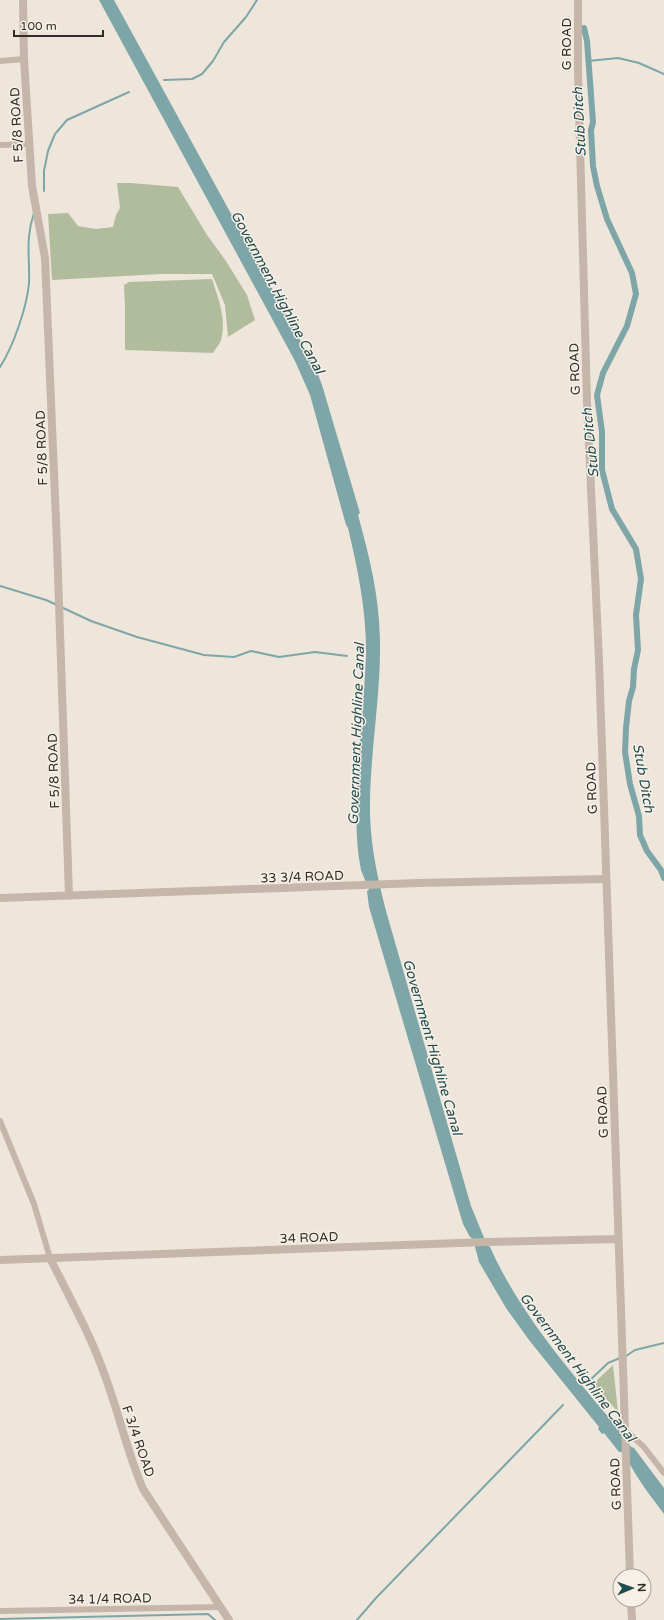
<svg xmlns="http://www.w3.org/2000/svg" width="664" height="1620" font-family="'Varela Round',sans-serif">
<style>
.green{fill:#b1bc9d}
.water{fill:#7ea6a8}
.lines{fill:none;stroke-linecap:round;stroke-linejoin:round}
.stream{stroke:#7ea6a8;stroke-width:2}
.canal{stroke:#7ea6a8;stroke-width:6}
.minor{stroke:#c5b6a9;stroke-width:6}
.tertiary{stroke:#c5b6a9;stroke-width:8}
.labels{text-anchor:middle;stroke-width:3;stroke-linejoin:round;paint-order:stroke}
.street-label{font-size:13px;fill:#332b28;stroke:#f7f0e7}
.water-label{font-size:14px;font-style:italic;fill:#224c4f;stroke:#f7f0e7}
</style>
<rect width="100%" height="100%" fill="#eee6db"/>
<!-- green -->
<g class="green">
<polygon points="117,183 131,183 178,187 207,235 226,261 247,295 255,320 228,337 225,305 212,274 161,274 52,280 48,214 68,213 78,226 96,229 113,227 116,215 120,208"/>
<path d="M 212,279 C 218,298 227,319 221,340 C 220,344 215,349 213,353 L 125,350 L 125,307 L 124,285 L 129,282 Z"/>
<polygon points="613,1365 618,1412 593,1384"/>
</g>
<!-- water -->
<path class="water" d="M 99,0 L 114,0 L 316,369 L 322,385 L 360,513 L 358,515 C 370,559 379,595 380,640 C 381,699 369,757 370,815 C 371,848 378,880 386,911 L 471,1206 L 487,1245 L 490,1247 C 521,1316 572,1373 620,1431 C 621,1437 628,1446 634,1448 L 664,1488 L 664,1514 C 656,1503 647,1492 640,1481 C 633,1471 629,1461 622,1452 L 619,1452 L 604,1433 L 602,1434 L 598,1429 L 599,1427 L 529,1340 L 506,1308 L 479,1262 L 473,1239 L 470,1237 L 463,1224 L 369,907 L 367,891 L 369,890 C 367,883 363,876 361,870 C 356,846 356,821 357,797 C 358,750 364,704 366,657 C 367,613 358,570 348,528 L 346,525 L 310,395 L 295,361 Z"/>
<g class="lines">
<!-- stream -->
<g class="stream">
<polyline points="588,61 618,58 639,63 664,74"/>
<polyline points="164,80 192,79 202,74 213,61 224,42 246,17 257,0"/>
<polyline points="44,191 44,171 48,151 55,134 67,120 129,92"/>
<path d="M 0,367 C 13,347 27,307 29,283 C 30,257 25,239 34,213"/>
<polyline points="0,586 46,600 57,605"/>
<polyline points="61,607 91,621 137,637 204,655 234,657 251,651 279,657 315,652 347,656"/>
<polyline points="626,1356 635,1350 664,1343"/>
<polyline points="588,1382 608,1363 620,1358"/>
<polyline points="0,1619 208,1614 215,1620"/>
<polyline points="357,1620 376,1598 563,1405"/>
</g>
<!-- canal -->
<polyline class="canal" points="584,28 587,41 593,122 591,130 593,166 597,186 607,219 632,273 636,294 627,326 603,373 597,395 602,432 602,470 612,509 636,549 641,579 636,615 638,650 634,669 633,687 629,701 626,728 625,752 630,784 639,816 640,835 647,851 661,870 664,878"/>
<!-- minor -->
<g class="minor">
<polyline points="0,61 24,59"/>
<polyline points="0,145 29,144"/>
<polyline points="0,1121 34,1204 50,1258"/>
<polyline points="626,1431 643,1446 664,1473"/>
<polyline points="0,1611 221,1607"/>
</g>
<!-- tertiary -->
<g class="tertiary">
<polyline points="23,0 24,59 32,186 45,258 57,545 69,895"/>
<polyline points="578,0 578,71 587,402 599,660 630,1576"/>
<polyline points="0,898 418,883 606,879"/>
<path d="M 50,1258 C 69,1297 91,1335 105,1376 C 119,1413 127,1452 143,1489 L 229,1620"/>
<polyline points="0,1260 486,1242 618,1239"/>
<polyline points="631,1600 632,1620"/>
</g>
</g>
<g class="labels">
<!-- street labels -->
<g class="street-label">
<text transform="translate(566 44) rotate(-90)" y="5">G ROAD</text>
<text transform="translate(16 125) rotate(-93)" y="5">F 5/8 ROAD</text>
<text transform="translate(574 369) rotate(-92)" y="5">G ROAD</text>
<text transform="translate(41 448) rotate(-92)" y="5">F 5/8 ROAD</text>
<text transform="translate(53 771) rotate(-92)" y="5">F 5/8 ROAD</text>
<text transform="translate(591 788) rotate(-92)" y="5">G ROAD</text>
<text transform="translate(302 876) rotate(-2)" y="5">33 3/4 ROAD</text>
<text transform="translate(602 1112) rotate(-92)" y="5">G ROAD</text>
<text transform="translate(309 1237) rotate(-2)" y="5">34 ROAD</text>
<text transform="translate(139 1441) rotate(71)" y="5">F 3/4 ROAD</text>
<text transform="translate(615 1484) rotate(-92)" y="5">G ROAD</text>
<text transform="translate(110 1598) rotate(-1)" y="5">34 1/4 ROAD</text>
</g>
<!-- water labels -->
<g class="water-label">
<text transform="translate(579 122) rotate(-93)" y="5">Stub Ditch</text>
<text transform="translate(278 292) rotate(62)" y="5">Government Highline Canal</text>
<text transform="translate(590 443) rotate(-96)" y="5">Stub Ditch</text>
<text transform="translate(356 734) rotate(-88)" y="5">Government Highline Canal</text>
<text transform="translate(644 778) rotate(80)" y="5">Stub Ditch</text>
<text transform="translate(433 1047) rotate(74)" y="5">Government Highline Canal</text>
<text transform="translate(578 1367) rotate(53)" y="5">Government Highline Canal</text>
</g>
</g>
<!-- north arrow -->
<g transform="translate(632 1588) rotate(88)"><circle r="19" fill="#f7f0e7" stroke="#a9a19b"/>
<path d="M0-3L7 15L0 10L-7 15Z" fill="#224c4f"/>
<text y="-6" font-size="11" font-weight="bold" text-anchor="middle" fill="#332b28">N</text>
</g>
<!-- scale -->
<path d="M14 30v6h89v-6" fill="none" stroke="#332b28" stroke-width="2"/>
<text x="20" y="30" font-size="12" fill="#332b28" stroke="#f7f0e7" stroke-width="3" paint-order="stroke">100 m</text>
</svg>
